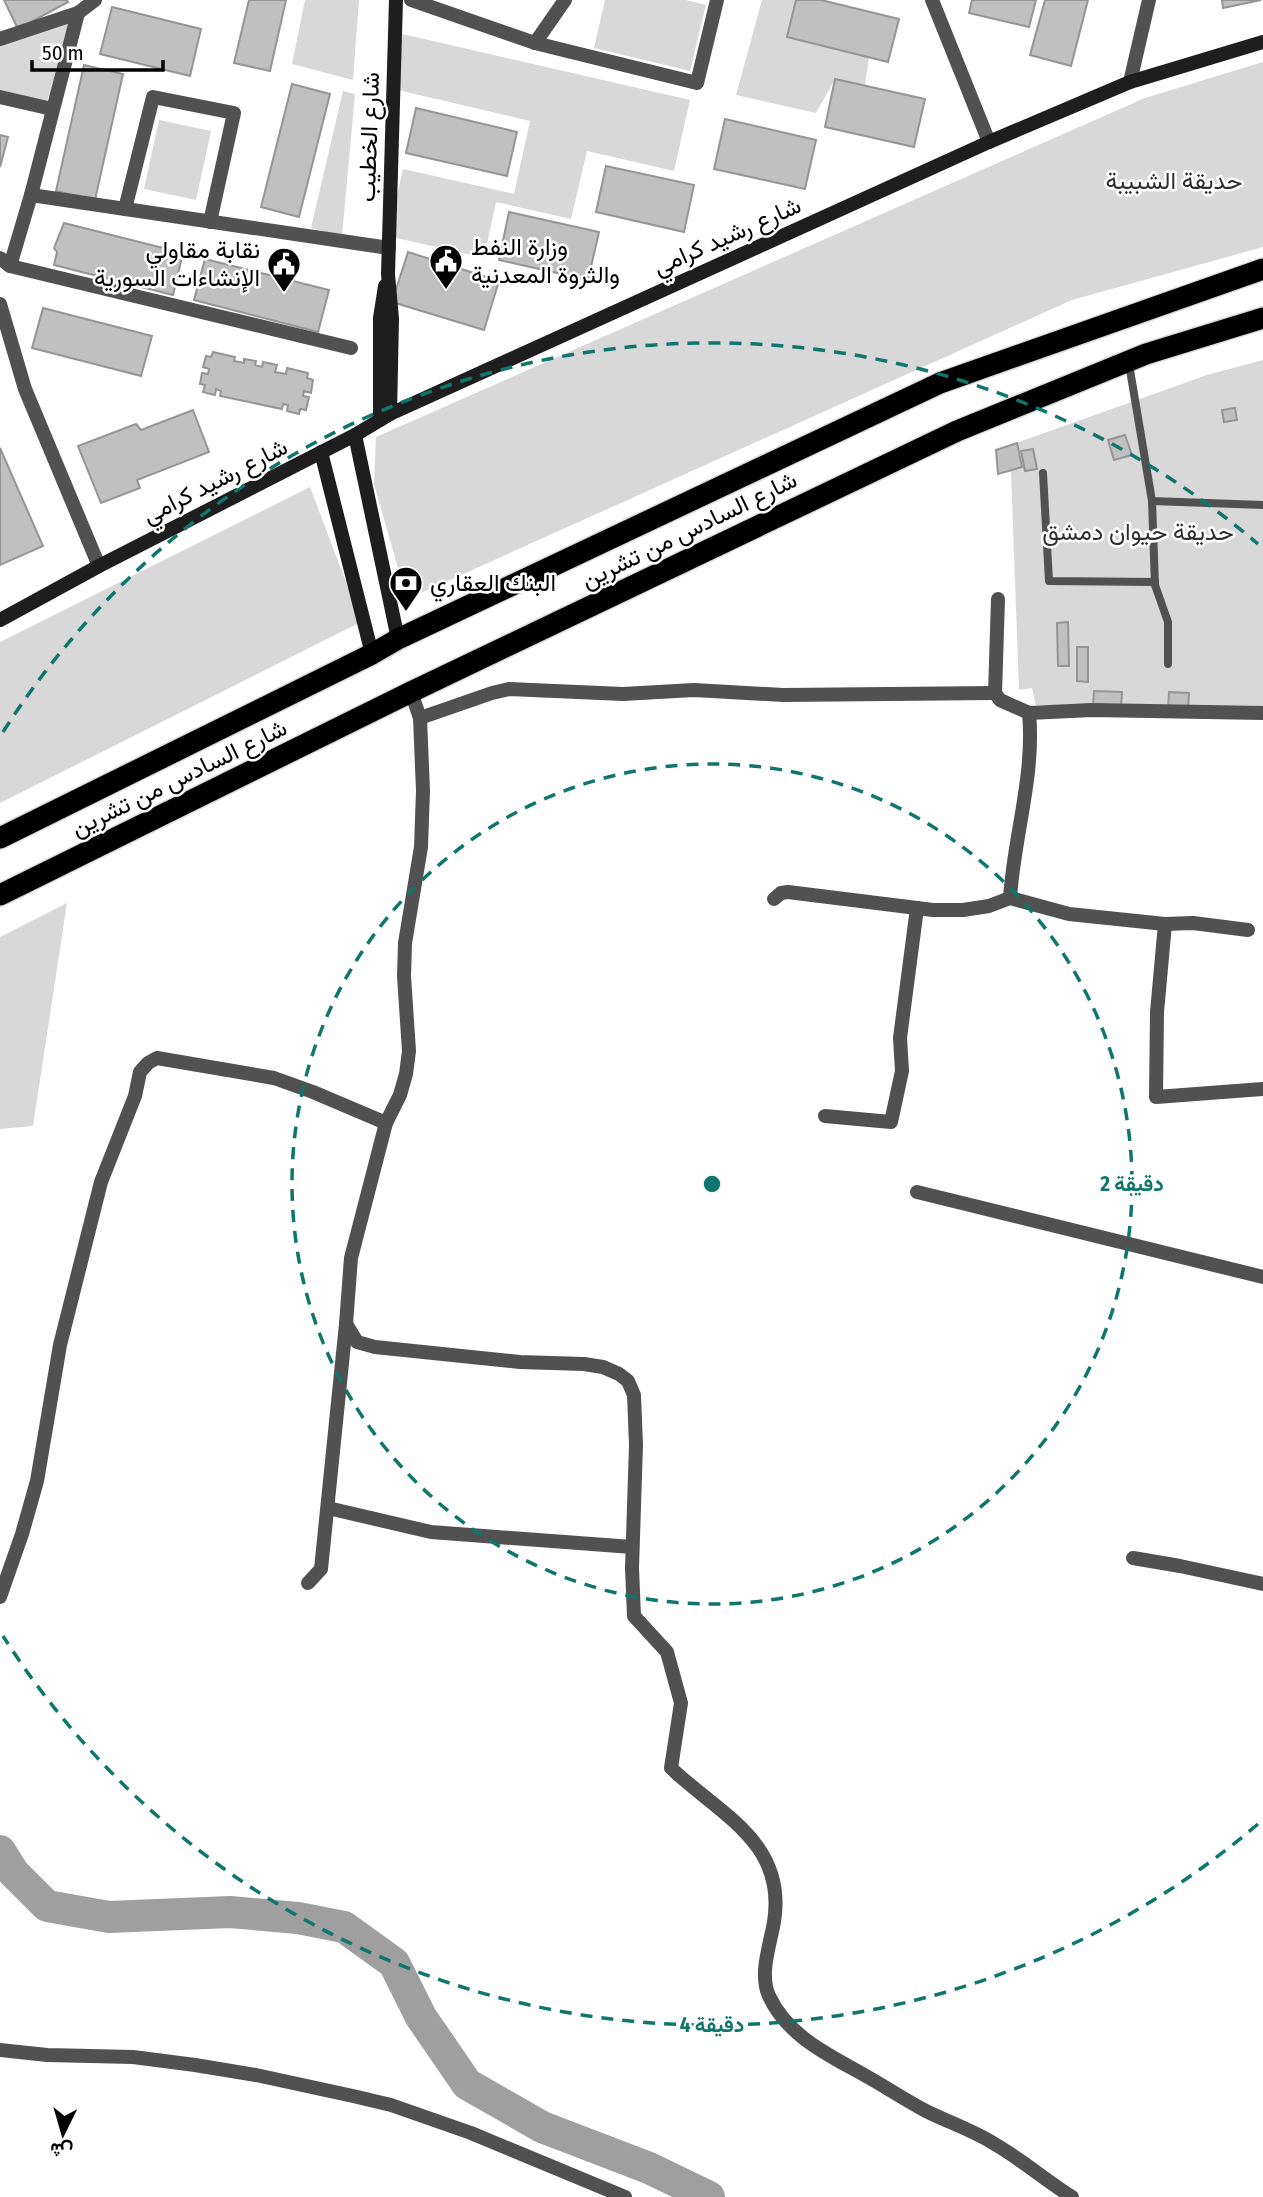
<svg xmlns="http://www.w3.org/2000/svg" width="1263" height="2197" font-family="'Fira Sans Condensed',Vazirmatn,sans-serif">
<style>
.green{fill:#d8d8d8}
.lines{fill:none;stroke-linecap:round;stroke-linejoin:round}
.river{stroke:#9f9f9f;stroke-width:32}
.building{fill:#c0c0c0;stroke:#959595;stroke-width:2}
.highway-casing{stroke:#dbdbdb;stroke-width:24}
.lane{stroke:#515151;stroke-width:8}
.street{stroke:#515151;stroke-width:14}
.secondary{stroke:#1e1e1e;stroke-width:14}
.highway{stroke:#000;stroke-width:21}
.ring{fill:none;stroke:#0f766e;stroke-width:3.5;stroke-dasharray:12 9}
.labels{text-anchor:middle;stroke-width:5;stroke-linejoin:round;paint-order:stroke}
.street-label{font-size:24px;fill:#000;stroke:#fff}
.park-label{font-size:24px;fill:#2f2f2f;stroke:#fff}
.poi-label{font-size:24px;fill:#000;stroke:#fff;text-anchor:start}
.centre{fill:#0f766e;stroke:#fff;stroke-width:3.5}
.ring-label{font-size:21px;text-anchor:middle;font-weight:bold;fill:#0f766e;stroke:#fff;stroke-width:5;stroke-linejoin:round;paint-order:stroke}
</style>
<rect width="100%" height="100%" fill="#fff"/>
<!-- green -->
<g class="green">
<polygon points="305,0 359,0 353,80 292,64"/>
<polygon points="605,0 686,0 706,5 690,71 594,48"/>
<polygon points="762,0 796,0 869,57 865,85 835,79 816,113 736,95"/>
<polygon points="70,20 47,102 0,92 0,43"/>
<polygon points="394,32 690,100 674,171 587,151 571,219 496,202 484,258 388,236 403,169 514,194 530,121 398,90"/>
<polygon points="1263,62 1263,247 1072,300 421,593 400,575 374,484 376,437 1145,98"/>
<polygon points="343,91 355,94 342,236 311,228"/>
<polygon points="159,120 211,131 196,200 144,189"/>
<polygon points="1263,360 1263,710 1036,705 1032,688 1019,690 1011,472 998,474 996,450 1207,375"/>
<polygon points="310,487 361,622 0,803 0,642"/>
<polygon points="67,903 33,1126 0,1129 0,937"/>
</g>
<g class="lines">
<!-- river -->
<polyline class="river" points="0,1851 13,1872 47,1906 109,1917 230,1912 298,1918 344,1927 394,1963 421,2017 467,2084 542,2127 649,2168 709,2197"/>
</g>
<!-- building -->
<g class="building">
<polygon points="4,0 67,0 68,2 18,29"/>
<polygon points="249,0 286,0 270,71 234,63"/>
<polygon points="796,0 821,0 899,19 888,62 787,37"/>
<polygon points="972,0 1036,0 1029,27 969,13"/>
<polygon points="1045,0 1088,0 1071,66 1030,55"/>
<polygon points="1222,0 1261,0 1223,8"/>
<polygon points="112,7 201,29 190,76 100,54"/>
<polygon points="84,65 123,74 95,200 56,191"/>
<polygon points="835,79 925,99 914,147 825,127"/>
<polygon points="292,84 330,94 299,217 261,207"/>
<polygon points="416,108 517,132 507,176 406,153"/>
<polygon points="725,119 816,140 805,189 714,169"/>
<polygon points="0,135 8,137 0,167"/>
<polygon points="606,166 694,185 684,232 596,212"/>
<polygon points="509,212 599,232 588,280 499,260"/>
<polygon points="64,223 183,253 173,295 54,265 57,252 54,248"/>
<polygon points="408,252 499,281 484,330 392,302"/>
<polygon points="205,259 329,290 318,332 194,300"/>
<polygon points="43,308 152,336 141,376 32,348"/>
<polygon points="213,352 235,357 234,361 244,363 244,359 256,361 255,365 262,367 263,362 277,365 275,372 286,374 287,368 308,373 307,378 313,380 311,393 304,391 303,396 309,397 306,410 300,409 299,414 287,411 288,405 283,404 282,409 220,396 221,391 216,389 215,395 203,392 205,385 200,384 202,373 208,374 209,369 203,367 206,356 211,357"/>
<polygon points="1235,408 1237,420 1224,422 1222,410"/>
<polygon points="193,410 209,452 137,480 140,488 101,503 78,446 136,424 141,430"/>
<polygon points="1125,435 1132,455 1114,460 1108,440"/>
<polygon points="1017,443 1022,467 998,474 996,450"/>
<polygon points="0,448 43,546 0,565"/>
<polygon points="1033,449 1037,469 1025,471 1021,451"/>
<polygon points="1068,622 1069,666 1058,666 1057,623"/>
<polygon points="1077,647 1088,647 1088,682 1077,681"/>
<polygon points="1094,691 1122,692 1121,707 1093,706"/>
<polygon points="1169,692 1189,693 1188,710 1168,709"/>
</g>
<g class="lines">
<defs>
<g id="highway">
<polyline points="0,838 372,654 398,639 940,383 1263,269"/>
<polyline points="0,895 411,692 957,431 1146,354 1263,318"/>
</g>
</defs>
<!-- highway casing -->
<use href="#highway" class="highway-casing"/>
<!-- lane -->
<g class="lane">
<polyline points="1129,364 1152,501 1263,505"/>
<polyline points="1043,473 1049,581 1155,582"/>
<polyline points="1152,501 1155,585 1168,622 1168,664"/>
</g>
<!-- street -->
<g class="street">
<polyline points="411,0 535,43 697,83 717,0"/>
<polyline points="932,0 989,142"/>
<polyline points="0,39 78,13 95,0"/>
<polyline points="535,43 565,0"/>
<polyline points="1130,82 1149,0"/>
<polyline points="0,97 52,109"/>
<polyline points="31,195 389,248"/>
<polyline points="125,209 153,97 234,113 210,222"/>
<polyline points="0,258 10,266 351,348"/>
<polyline points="10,266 31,195 78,13"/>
<polyline points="0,304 25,389 99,566"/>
<polyline points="998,599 995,693 1000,700 1029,713 1092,710 1263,713"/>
<path d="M 411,692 L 420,718 L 423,791 L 421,847 L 405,943 L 404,976 L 409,1051 L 406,1074 L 400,1095 L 386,1123 L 351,1258 L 346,1324 L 357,1342 L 375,1347 L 520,1362 L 584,1364 L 603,1367 L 619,1374 L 628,1381 L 634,1395 L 636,1445 L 632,1568 L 634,1616 L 667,1652 L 681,1703 L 671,1768 C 719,1814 787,1842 774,1922 C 770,1945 759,1974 769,1996 C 788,2037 829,2055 866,2076 C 886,2087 905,2100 926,2111 C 948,2122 972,2130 993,2143 C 1021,2159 1045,2180 1072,2197"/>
<polyline points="420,718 492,693 509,689 623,694 694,690 783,695 995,693"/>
<path d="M 1010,898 C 1014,836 1035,775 1029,713"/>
<polyline points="774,899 781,893 788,892 933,910 963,910 989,906 1010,898 1069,914 1165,924 1193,923 1248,930"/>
<polyline points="1165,924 1157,1012 1156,1097 1263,1089"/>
<polyline points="825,1116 891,1122 902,1071 900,1038 917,908"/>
<polyline points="917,1192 1263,1277"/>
<polyline points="328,1508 431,1532 632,1547"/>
<polyline points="1133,1558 1180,1566 1263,1584"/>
<polyline points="308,1583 321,1569 346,1324"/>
<polyline points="0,1597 22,1534 37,1481 60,1345 101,1182 135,1096 140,1072 148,1063 157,1058 274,1078 313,1092 386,1123"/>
<polyline points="0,2050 47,2055 133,2057 195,2065 256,2075 353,2096 391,2105 471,2133 625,2197"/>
</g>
<!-- secondary -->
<g class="secondary">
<polyline points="390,414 392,319 388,274 396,0"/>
<polyline points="380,420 380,318 385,286"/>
<polyline points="355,435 398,639"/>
<polyline points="321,452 372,654"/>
<polyline points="0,620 99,566 355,435 390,414 989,142 1130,82 1263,42"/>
</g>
<!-- highway -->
<use href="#highway" class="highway"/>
</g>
<!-- distance rings -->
<g class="ring">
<circle cx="712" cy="1184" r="420"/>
<path d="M1258 1824A841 841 0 0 1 3 1636M3 732A841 841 0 0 1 1258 544"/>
</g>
<!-- icons -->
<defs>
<symbol id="civic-pin" viewBox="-11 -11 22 30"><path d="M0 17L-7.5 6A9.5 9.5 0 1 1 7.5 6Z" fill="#000" stroke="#fff"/><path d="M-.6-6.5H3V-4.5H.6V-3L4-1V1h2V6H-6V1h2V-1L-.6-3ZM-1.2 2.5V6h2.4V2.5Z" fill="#fff"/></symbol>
<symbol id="bank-pin" viewBox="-11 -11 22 30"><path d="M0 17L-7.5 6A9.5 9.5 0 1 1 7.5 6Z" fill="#000" stroke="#fff"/><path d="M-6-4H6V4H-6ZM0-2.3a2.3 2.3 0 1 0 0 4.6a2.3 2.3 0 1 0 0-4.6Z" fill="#fff"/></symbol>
</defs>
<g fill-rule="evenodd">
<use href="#civic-pin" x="427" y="242" width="38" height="52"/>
<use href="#civic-pin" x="265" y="245" width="38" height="52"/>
<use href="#bank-pin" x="387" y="564" width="38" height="52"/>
</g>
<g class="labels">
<!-- street labels -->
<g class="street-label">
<text transform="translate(369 137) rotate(-88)" y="8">شارع الخطيب</text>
<text transform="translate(727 236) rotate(-24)" y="8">شارع رشيد كرامي</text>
<text transform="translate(215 481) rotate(-27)" y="8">شارع رشيد كرامي</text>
<text transform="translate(689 530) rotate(-26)" y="8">شارع السادس من تشرين</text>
<text transform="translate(179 778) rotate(-26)" y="8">شارع السادس من تشرين</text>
</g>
<!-- park labels -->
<g class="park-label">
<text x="1174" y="189">حديقة الشبيبة</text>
<text x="1138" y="540">حديقة حيوان دمشق</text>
</g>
<!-- poi labels -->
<g class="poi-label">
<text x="471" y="255">وزارة النفط<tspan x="471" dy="28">والثروة المعدنية</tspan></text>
<text x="260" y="258" text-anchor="end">نقابة مقاولي<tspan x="260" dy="28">الإنشاءات السورية</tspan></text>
<text x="430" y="591">البنك العقاري</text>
</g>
</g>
<circle cx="712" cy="1184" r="10" class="centre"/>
<g class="ring-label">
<text x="1132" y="1191">2 دقيقة</text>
<text x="712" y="2032">4 دقيقة</text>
</g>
<!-- north arrow -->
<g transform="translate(63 2134) rotate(185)" stroke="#ffffff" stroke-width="5" paint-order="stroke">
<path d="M0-5L12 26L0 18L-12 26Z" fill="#000000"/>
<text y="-10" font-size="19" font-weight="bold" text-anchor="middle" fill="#000000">ش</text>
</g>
<!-- scale -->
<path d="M32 60v10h131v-10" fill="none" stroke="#000000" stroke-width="3.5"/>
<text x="42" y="60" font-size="21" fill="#000000" stroke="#ffffff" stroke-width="5" paint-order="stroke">50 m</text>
</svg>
